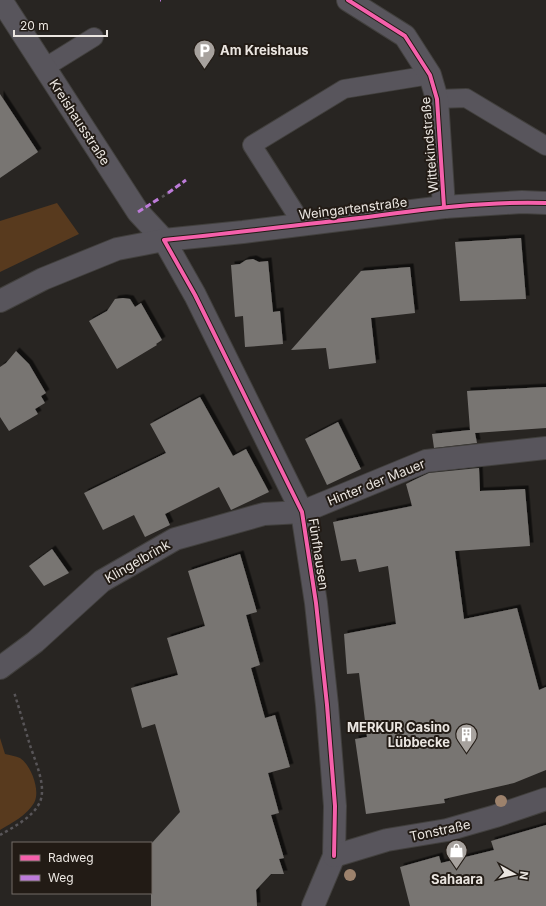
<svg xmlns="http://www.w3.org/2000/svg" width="546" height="906" font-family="Inter,sans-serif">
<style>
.green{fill:#583a1e}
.building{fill:#787572;filter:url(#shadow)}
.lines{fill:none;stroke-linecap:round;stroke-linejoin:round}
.service-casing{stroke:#42403e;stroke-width:20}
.minor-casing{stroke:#42403e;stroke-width:24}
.path{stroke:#585558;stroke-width:2.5;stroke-dasharray:3 3;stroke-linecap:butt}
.service{stroke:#58555c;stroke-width:18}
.minor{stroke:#58555c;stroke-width:22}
.quiet{stroke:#bd7bd9;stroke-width:3;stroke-dasharray:6 3;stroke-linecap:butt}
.cycleway-casing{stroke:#221b15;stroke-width:6}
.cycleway{stroke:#f560ab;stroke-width:4}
.tree{fill:#9d826c}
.labels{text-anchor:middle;stroke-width:4;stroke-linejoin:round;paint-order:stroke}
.poi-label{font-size:13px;font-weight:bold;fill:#ebe6e1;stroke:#221b15;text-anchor:start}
.street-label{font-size:13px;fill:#ebe6e1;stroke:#221b15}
</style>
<defs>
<filter id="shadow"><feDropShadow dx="3.5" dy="-3.5" stdDeviation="0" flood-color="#0009"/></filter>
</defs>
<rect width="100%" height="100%" fill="#282522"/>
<!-- green -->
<g class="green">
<polygon points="57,203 79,234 0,272 0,221"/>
<path d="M 0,738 L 5,754 C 9,755 16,756 20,758 C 31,765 41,791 34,803 C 27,815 12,823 0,830 Z"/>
</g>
<!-- building -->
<g class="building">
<polygon points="0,94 38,152 0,178"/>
<polygon points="521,238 526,299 460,301 455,242"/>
<polygon points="253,259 259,262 268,261 273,312 280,311 283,344 245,347 243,316 235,317 231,265 240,264 246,260"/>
<polygon points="410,267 415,313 371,318 376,363 329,369 326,348 291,350 361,271"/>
<polygon points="123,298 130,299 135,307 141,303 162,340 156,344 157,345 117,369 89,321 107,311 115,299"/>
<polygon points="16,351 29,364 46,393 41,396 45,403 35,409 38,414 9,431 0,417 0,367 6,363"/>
<polygon points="546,387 546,428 475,433 477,443 434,448 432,434 470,430 467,391"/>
<polygon points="200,397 233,456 246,449 269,492 231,510 219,487 165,514 170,525 145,537 134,515 103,530 84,493 166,453 150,424"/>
<polygon points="338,422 361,469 327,485 305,439"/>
<polygon points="479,468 480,491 525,489 530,546 455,551 464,619 517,608 539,690 546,687 546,770 514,783 444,799 445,803 366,814 355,739 367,737 359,673 347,674 344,634 396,624 388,566 359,572 356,559 341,561 333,522 412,506 406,484 414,480 429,473"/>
<polygon points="52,549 69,573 44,586 29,566"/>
<polygon points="240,554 257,612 246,615 260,665 251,668 265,718 275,715 290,767 268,773 279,813 271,815 284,858 279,859 284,874 271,874 256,890 257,906 151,906 151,844 180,812 155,724 142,728 131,688 178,675 167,638 205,626 188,571"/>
<polygon points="546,825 546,906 410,906 400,867 439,856 441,863 494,850 491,841"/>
</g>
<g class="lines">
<defs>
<g id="service">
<polyline points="44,68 94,37"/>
<polyline points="437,99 466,98 546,146"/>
<polyline points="303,225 252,145 344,89 430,75"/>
</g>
<g id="minor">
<polyline points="1,0 138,212 164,240 195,295 302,512 316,603 327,705 335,806 334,856 313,906"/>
<polyline points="348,0 405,36 430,75 437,99 444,207"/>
<polyline points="0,301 43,279 117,249 164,240 243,232 444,207 522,202 546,203"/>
<polyline points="0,668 35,642 102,581 175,539 264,514 302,512 426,461 546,448"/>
<polyline points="334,856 387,840 447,830 496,816 546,799"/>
</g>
</defs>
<!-- service casing -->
<use href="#service" class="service-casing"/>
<!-- minor casing -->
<use href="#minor" class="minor-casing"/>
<!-- path -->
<g class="path">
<polyline points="162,197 168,193"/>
<path d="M 0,835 C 14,827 33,817 40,802 C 47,785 34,759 29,742 C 24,725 19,708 14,692"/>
</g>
<!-- service -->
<use href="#service" class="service"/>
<!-- minor -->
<use href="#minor" class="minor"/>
<!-- quiet -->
<g class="quiet">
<polyline points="160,0 161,0"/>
<polyline points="168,193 186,180"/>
<polyline points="138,212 160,198"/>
</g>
<defs>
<g id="cycleway">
<polyline points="348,0 405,36 430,75 437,99 444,207"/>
<path d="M 334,856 L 335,806 L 327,705 L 316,603 L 302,512 L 195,295 L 164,240 C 232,233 300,225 368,217 C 427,209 487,201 546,203"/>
</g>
</defs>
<!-- cycleway casing -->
<use href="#cycleway" class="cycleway-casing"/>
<!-- cycleway -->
<use href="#cycleway" class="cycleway"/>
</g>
<!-- trees -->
<g class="tree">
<circle cx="501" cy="801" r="6"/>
<circle cx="350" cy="875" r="6"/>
</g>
<!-- icons -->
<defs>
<symbol id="parking-pin" viewBox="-11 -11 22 30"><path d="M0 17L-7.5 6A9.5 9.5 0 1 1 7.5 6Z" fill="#a7a29e" stroke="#221b15"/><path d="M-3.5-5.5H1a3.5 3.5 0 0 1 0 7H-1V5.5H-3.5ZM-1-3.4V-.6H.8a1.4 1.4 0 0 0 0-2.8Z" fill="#fff"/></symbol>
<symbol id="building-pin" viewBox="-11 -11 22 30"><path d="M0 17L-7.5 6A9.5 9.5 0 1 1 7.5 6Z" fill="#a7a29e" stroke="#221b15"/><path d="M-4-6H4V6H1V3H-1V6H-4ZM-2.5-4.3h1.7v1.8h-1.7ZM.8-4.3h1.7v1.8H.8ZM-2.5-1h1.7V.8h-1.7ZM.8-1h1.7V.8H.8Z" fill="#fff"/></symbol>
<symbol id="shop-pin" viewBox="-11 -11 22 30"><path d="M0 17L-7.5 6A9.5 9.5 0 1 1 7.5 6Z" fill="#a7a29e" stroke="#221b15"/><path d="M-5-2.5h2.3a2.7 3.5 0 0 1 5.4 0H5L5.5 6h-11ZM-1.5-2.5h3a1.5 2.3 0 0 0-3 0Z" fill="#fff"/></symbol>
</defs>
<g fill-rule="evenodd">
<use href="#parking-pin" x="192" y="38" width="25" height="34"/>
<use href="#building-pin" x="454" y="722" width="25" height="34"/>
<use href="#shop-pin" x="444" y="838" width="25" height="34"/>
</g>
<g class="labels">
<!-- poi labels -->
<g class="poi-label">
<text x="220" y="55">Am Kreishaus</text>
<text x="450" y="732" text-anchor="end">MERKUR Casino<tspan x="450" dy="15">Lübbecke</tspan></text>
<text x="457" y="884" text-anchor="middle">Sahaara</text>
</g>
<!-- street labels -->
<g class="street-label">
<text transform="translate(80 122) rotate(57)" y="5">Kreishausstraße</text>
<text transform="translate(429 145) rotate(-95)" y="5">Wittekindstraße</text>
<text transform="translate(353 208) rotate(-7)" y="5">Weingartenstraße</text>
<text transform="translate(376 482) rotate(-22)" y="5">Hinter der Mauer</text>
<text transform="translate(319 554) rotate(81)" y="5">Fünfhausen</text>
<text transform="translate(137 561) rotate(-30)" y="5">Klingelbrink</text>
<text transform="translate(440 830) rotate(-12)" y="5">Tonstraße</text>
</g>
</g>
<!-- legend -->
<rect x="12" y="842" width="140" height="52" fill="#221b15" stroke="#726c67"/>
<rect x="20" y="855" width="20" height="6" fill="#f560ab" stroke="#726c67"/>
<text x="48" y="862" font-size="12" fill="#ebe6e1">Radweg</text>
<rect x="20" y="875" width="20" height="6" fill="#bd7bd9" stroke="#726c67"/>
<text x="48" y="882" font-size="12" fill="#ebe6e1">Weg</text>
<!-- north arrow -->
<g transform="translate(514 874) rotate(98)" stroke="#221b15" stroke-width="3" paint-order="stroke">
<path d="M0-3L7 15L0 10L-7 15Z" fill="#ebe6e1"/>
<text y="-6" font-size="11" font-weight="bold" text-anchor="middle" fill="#ebe6e1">N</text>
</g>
<!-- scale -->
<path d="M14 30v6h93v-6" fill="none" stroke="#ebe6e1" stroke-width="2"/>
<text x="20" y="30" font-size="12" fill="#ebe6e1" stroke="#221b15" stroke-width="3" paint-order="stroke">20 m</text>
</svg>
